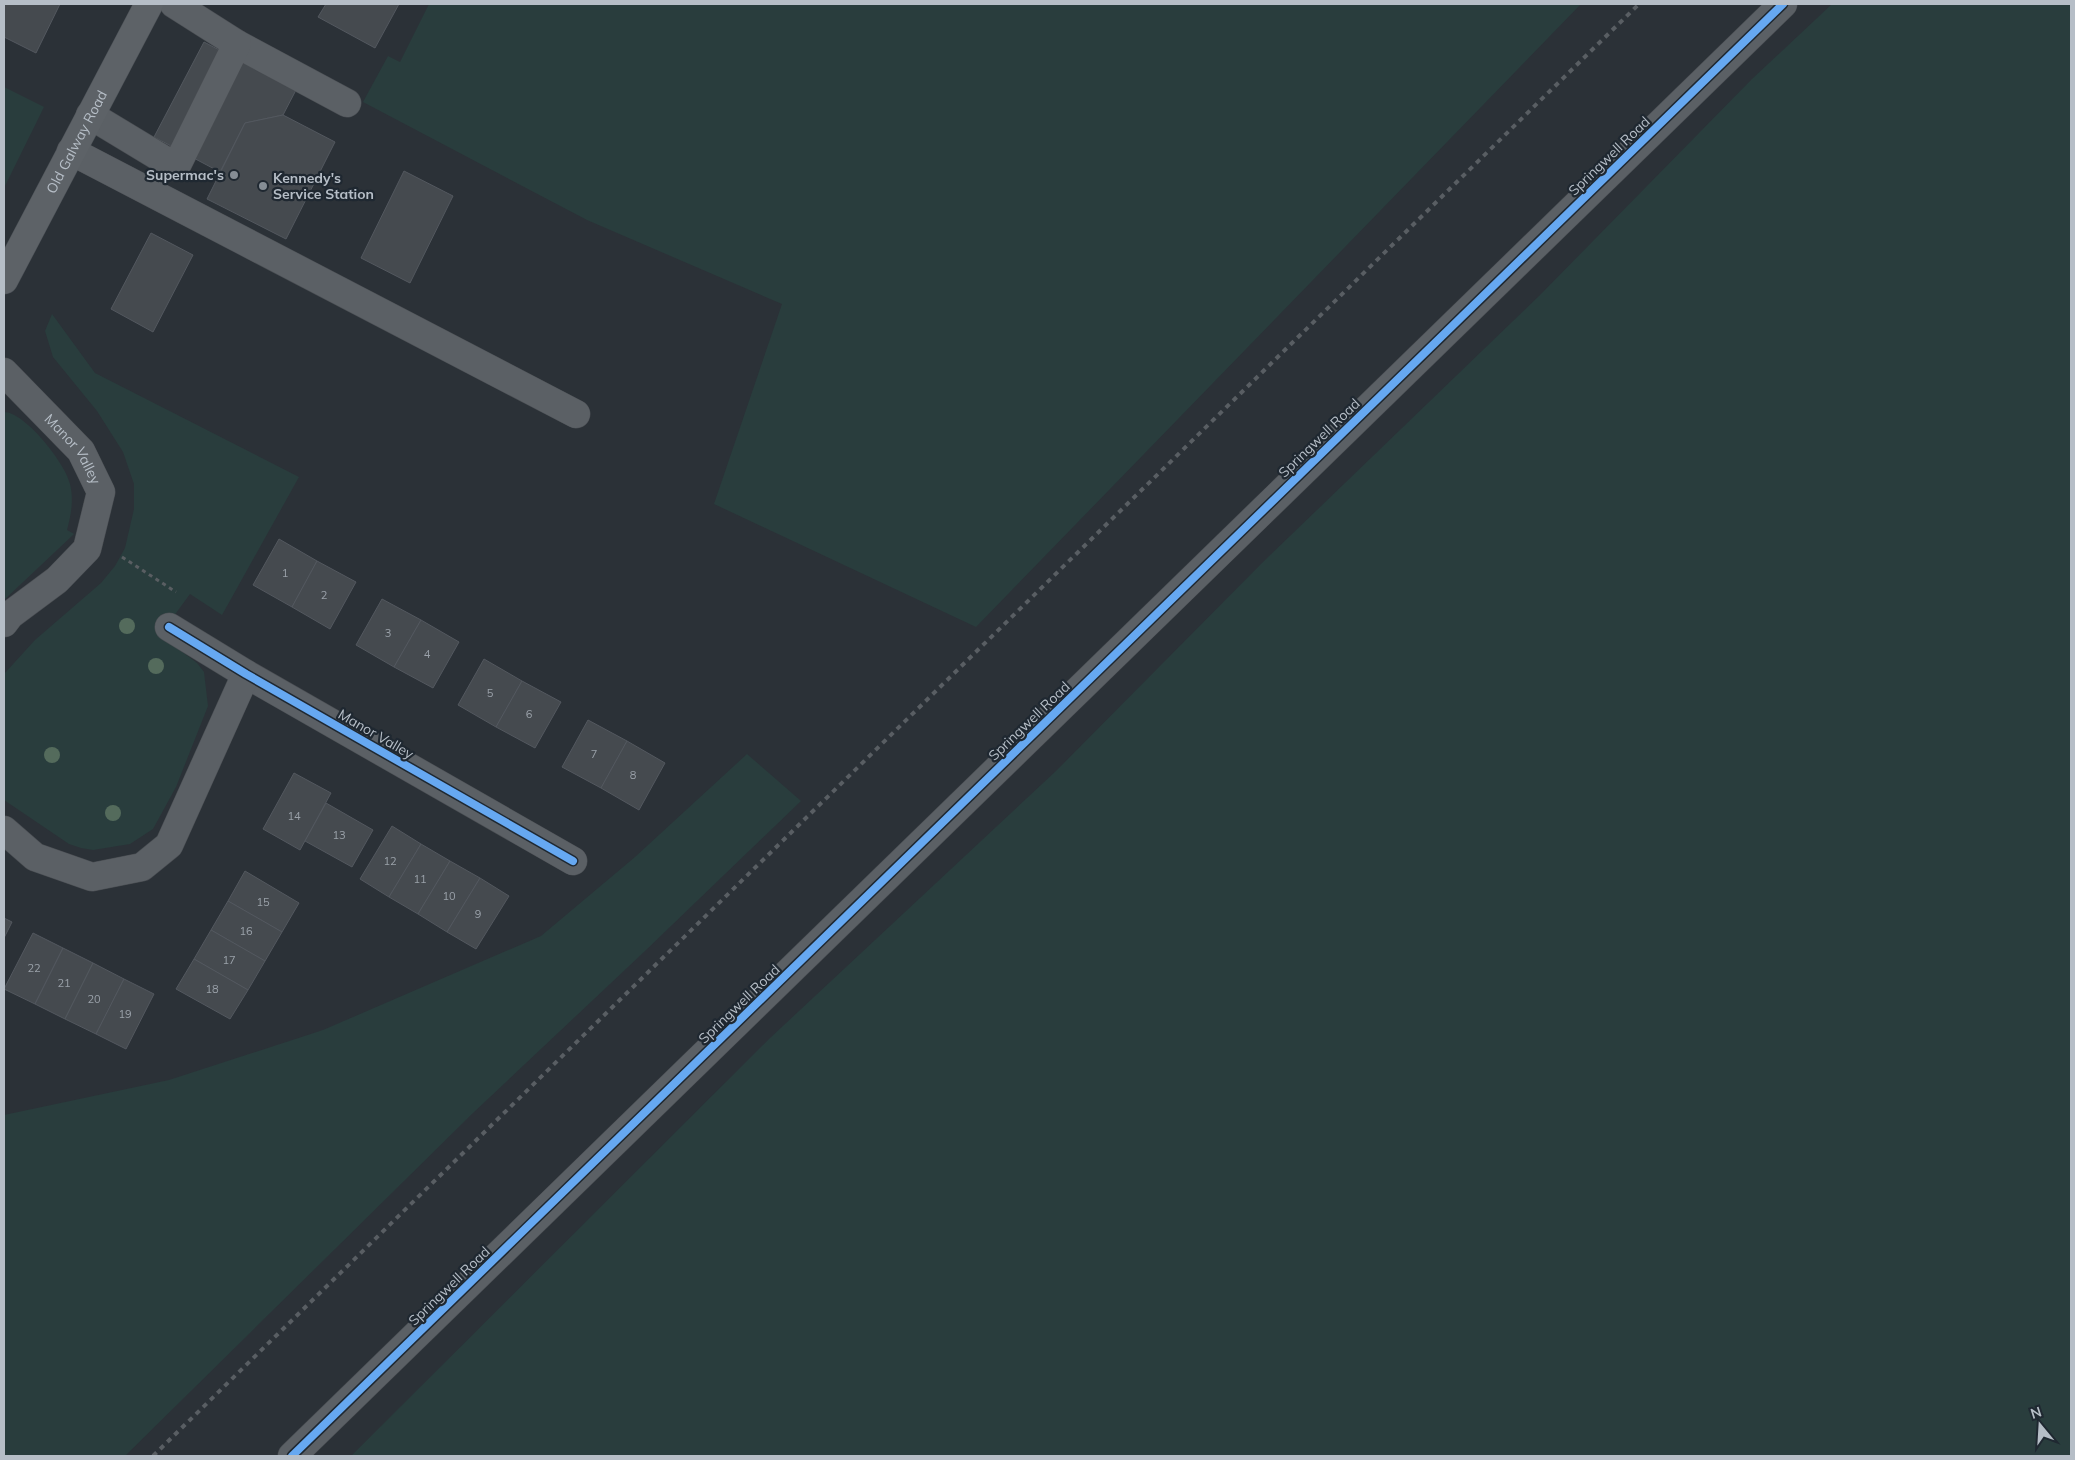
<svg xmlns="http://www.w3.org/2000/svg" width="2075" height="1460" font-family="Mulish,sans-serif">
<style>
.green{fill:#293d3d}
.building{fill:#454a4f;stroke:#53585f}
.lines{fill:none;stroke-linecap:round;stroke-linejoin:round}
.minor-casing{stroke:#494d52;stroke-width:29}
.major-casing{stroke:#494e54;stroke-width:29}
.path{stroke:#595e62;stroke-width:3;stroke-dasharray:4 4;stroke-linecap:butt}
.minor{stroke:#5b6065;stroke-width:28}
.major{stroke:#5d6267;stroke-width:28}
.rail{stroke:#595e63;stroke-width:4;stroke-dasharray:5 5;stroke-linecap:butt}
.cycleway-casing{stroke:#1f2831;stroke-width:11}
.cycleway{stroke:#66a8f1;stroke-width:8}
.tree{fill:#546b5c}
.poi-dot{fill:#858d95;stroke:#1f2831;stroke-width:2}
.labels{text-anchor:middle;stroke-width:4.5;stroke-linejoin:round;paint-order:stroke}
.number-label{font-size:11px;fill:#9aa1a9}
.street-label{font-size:14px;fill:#b6bec7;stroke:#1f2831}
.poi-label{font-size:14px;font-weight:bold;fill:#b6bec7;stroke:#1f2831;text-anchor:end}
</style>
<rect width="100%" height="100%" fill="#2b3137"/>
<!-- green -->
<g class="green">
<polygon points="429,4 1581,4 976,627 714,504 782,304 587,220 363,102 388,56 400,62"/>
<polygon points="1832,4 2071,4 2071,1456 351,1456 769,1039 1056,771 1262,563 1540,295 1752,79"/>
<polygon points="4,87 44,107 4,188"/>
<polygon points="52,314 95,373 299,477 222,615 190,594 160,635 197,663 204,672 208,706 176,787 153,829 130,844 93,850 81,848 69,844 4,800 4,674 35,640 101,583 115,566 125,548 134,509 134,484 123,452 97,411 53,357 45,331"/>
<path d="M 4,412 C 25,412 66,464 70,484 C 74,500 71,515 67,530 L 74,534 L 4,600 Z"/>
<polygon points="747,754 801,801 645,951 473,1113 125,1456 4,1456 4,1115 169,1080 323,1030 541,936 635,857"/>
</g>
<!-- building -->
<g class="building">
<polygon points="4,4 60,4 36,53 4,37"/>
<polygon points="326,4 399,4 375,48 318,17"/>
<polygon points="204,42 296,90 283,115 245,123 220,172 154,137"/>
<polygon points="283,115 335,142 286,239 207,199 245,123"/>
<polygon points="404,171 453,196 410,283 361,258"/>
<polygon points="151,233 193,255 153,332 111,309"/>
<polygon points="279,539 317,561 292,607 253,585"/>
<polygon points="317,561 356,582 330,629 292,607"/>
<polygon points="382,599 421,620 394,667 356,645"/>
<polygon points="421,620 459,642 433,688 394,667"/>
<polygon points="484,659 522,681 496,727 458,705"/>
<polygon points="522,681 561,702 535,748 496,727"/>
<polygon points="588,720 627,741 601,788 562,767"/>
<polygon points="627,741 665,763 639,810 601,788"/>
<polygon points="294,773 331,793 300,850 263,829"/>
<polygon points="326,803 373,830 352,867 305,841"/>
<polygon points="392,826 421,844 389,897 360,879"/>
<polygon points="421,844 450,861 418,914 389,897"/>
<polygon points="450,861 480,878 447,932 418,914"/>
<polygon points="245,871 299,903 282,932 228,901"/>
<polygon points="480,878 509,896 476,949 447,932"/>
<polygon points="228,901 282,932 265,961 211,930"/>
<polygon points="4,918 12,922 4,938"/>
<polygon points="211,930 265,961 248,990 194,959"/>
<polygon points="33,933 63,948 35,1004 4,989"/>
<polygon points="63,948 93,963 65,1019 35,1004"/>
<polygon points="194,959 248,990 230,1019 176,989"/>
<polygon points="93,963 124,979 96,1034 65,1019"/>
<polygon points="124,979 154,994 126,1049 96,1034"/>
</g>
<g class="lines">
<defs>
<g id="minor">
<polyline points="237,44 347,103"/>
<polyline points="90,115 176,167 237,44 174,4"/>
<polyline points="71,151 576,414"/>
<path id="s1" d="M 4,372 L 81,451 L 101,492 L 87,549 L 57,580 L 10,615 L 4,623"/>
<polyline points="169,627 246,674 573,861"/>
<polyline points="4,830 35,857 92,877 142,867 169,845 246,674"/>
<polyline points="292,1456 1783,4"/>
</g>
<g id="major">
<path id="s2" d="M 4,280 L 149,4"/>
</g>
</defs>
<!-- minor casing -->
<use href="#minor" class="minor-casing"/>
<!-- major casing -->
<use href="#major" class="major-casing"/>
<!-- path -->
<polyline class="path" points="122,557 176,592"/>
<!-- minor -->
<use href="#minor" class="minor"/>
<!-- major -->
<use href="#major" class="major"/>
<!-- rail -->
<polyline class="rail" points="153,1456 1639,4"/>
<defs>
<g id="cycleway">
<polyline points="169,627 246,674 573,861"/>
<polyline points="292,1456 1783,4"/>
</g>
</defs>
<!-- cycleway casing -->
<use href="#cycleway" class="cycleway-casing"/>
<!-- cycleway -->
<use href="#cycleway" class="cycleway"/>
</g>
<!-- trees -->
<g class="tree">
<circle cx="127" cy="626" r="8"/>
<circle cx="156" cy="666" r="8"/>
<circle cx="52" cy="755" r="8"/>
<circle cx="113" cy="813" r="8"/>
</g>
<!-- markers -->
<g class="poi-dot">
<circle cx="234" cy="175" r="5"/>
<circle cx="263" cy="186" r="5"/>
</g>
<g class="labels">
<!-- number labels -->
<g class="number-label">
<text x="285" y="577">1</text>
<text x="324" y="599">2</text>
<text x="388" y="637">3</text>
<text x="427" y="658">4</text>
<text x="490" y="697">5</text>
<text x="529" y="718">6</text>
<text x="594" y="758">7</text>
<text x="633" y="779">8</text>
<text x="294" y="820">14</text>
<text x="339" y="839">13</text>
<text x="390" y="865">12</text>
<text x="420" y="883">11</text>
<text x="449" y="900">10</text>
<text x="263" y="906">15</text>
<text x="478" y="918">9</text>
<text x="246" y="935">16</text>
<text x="229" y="964">17</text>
<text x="34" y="972">22</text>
<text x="64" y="987">21</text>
<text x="212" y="993">18</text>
<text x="94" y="1003">20</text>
<text x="125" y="1018">19</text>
</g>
<!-- street labels -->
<g class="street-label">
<text dy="5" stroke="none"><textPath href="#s2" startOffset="156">Old Galway Road</textPath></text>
<text transform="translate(1609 156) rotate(-44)" y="5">Springwell Road</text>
<text transform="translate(1319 438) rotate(-44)" y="5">Springwell Road</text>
<text dy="5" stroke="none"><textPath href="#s1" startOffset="104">Manor Valley</textPath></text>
<text transform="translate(1029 721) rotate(-44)" y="5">Springwell Road</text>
<text transform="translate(376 734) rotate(30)" y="5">Manor Valley</text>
<text transform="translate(739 1004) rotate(-44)" y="5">Springwell Road</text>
<text transform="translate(449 1286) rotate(-44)" y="5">Springwell Road</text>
</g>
<!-- poi labels -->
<g class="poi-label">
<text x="224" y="180">Supermac's</text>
<text x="273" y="183" text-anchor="start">Kennedy's<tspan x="273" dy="16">Service Station</tspan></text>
</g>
</g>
<!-- border -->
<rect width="2075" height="1460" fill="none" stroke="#b6bec7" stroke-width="10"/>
<!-- north arrow -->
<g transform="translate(2040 1425) rotate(342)" stroke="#1f2831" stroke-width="4" paint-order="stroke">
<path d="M0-4L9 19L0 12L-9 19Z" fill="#b6bec7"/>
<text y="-8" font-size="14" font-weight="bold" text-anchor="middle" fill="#b6bec7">N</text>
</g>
</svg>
